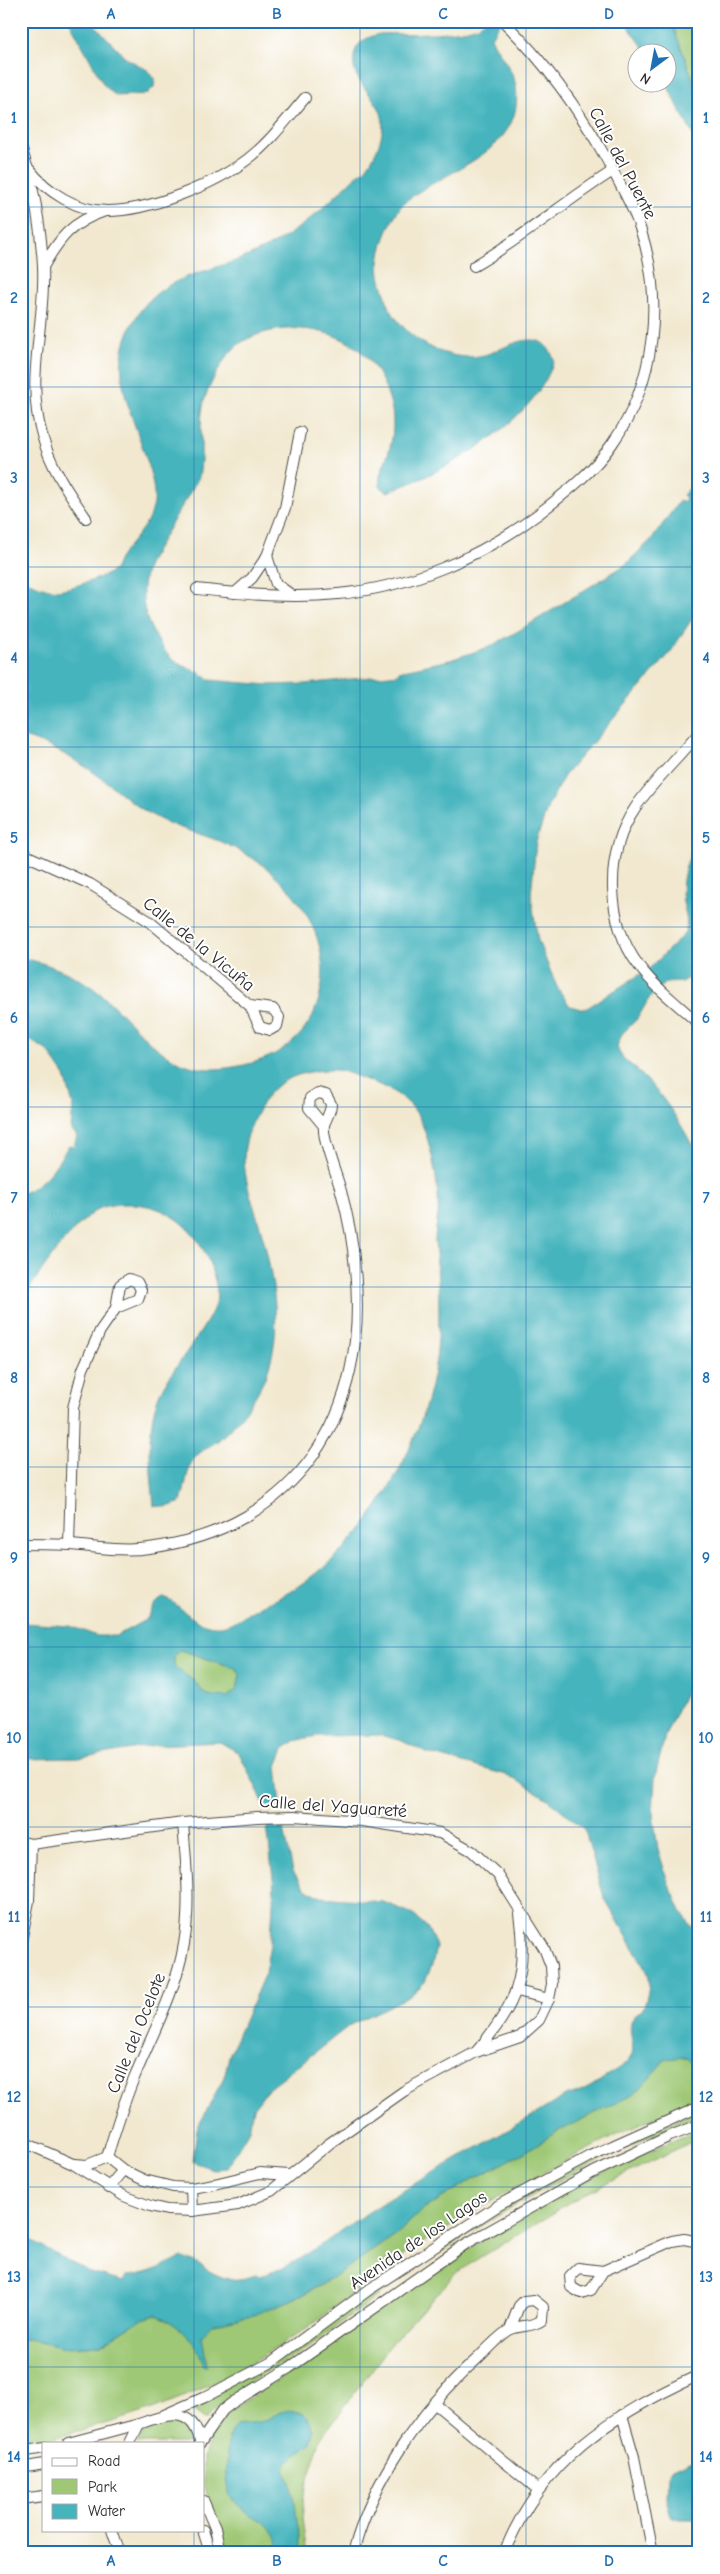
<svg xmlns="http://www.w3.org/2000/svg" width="720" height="2574" font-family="'Comic Neue',sans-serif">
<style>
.green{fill:#9ec875;stroke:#647a50}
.water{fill:#45b4bd;stroke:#387074;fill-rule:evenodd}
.pier{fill:#f1e8cf}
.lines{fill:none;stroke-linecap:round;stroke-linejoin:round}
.minor-casing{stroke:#494744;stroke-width:12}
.minor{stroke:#fff;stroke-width:10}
.grid{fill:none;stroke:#1f6fb2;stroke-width:1;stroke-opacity:0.55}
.labels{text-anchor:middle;stroke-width:4;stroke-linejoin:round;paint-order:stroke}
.street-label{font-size:18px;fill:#2b2b2b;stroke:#fff}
.neatline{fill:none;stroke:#1f6fb2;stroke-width:2}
.grid-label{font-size:16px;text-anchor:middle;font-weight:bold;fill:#1f6fb2}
</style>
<rect width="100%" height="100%" fill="#fff"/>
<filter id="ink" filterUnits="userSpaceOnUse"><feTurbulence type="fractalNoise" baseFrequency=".02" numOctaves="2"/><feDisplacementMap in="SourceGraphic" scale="10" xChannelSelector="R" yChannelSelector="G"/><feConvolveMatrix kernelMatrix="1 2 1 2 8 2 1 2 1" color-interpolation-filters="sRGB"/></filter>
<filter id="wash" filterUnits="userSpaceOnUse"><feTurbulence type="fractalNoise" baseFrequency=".0096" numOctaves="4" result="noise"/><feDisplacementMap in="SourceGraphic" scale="20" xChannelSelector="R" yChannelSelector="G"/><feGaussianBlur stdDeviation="1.12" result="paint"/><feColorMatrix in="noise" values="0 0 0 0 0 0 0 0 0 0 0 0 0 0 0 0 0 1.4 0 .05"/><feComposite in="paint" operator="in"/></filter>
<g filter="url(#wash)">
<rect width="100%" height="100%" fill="#f1e8cf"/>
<!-- green -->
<g class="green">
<polygon points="671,21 692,21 699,36 699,95"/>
<polygon points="180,1650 236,1668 240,1674 237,1690 227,1697 206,1695 195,1682 174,1666 174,1656"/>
<path d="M 671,2056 L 690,2059 L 699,2067 L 699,2098 C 607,2137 520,2182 436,2235 C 414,2249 389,2264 369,2280 C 344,2299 321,2319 295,2336 C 205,2395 127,2424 21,2443 L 21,2339 L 36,2340 L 66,2347 L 100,2345 L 142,2319 L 156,2315 C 179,2324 198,2342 204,2366 L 207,2363 L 204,2354 L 202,2335 L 213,2324 L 248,2317 L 291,2300 L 321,2285 L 397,2234 L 422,2210 L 473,2179 L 525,2152 L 556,2132 L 634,2094 L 661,2063 Z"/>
<path d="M 699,2110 L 699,2118 C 600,2153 505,2208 418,2267 C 382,2292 347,2319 311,2345 C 279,2368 230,2388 207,2419 L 204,2419 L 192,2408 L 496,2210 L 587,2161 Z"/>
<polygon points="699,2129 699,2138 581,2196 457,2272 392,2343 321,2438 306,2485 302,2519 307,2553 226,2553 218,2522 207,2499 204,2487 204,2456 214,2428 231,2410 309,2360 450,2260 518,2218 587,2179"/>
<polygon points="174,2420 187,2426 191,2435 189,2443 137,2443 144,2431"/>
</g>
<!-- water -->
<g class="water">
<polygon points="69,21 91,21 126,58 149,71 155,80 154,87 147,94 116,96 104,85"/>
<path d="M 485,21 L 501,21 L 491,37 C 498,55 513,67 516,87 C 525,154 444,169 405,202 C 393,213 379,248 379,264 C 379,274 382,284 385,294 C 393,332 442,363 480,356 C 497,353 513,340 531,340 C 543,339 551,350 554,360 C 536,422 444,473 387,492 L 380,486 C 378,474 384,466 388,454 C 394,437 395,415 389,398 C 384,381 372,359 357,348 C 326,325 275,322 242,342 C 227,351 216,373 209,388 C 195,417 205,447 199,477 L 149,562 C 139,588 141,613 156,637 C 161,645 166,655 175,661 C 185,669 201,670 209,680 L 269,685 L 305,684 L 399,674 L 399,671 L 450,660 L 489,647 L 520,630 L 625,565 L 652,539 L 680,500 L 684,502 L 686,498 L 683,495 L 699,478 L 699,608 L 670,653 L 564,776 L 548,806 L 536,842 L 531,895 L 538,941 L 557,987 L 570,1006 L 581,1009 L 587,1008 L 650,968 L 685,933 C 689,922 685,912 683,902 C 680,882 686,857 699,842 L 699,972 L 681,982 L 665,983 L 650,997 L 637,1019 L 622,1034 L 617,1046 C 619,1058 630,1063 639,1072 C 665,1097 684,1127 699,1159 L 699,1662 L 665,1736 L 655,1777 L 653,1815 L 658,1849 L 668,1882 L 681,1911 L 699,1937 L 699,2067 L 684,2057 L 666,2059 L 634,2094 L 556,2132 L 525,2152 L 473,2179 L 422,2210 L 397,2234 L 321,2285 L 291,2300 L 248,2317 L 213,2324 L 202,2335 L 207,2366 L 204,2366 C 198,2342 179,2324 156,2315 L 142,2319 L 100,2345 L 66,2347 L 36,2340 L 21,2339 L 21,2236 L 91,2273 L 123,2282 L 126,2276 C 141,2276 169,2266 182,2257 C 188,2261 193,2261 199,2265 C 223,2279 231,2284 258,2274 L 260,2276 C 300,2265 327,2238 361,2217 C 428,2173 499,2137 567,2095 C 579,2098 615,2070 626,2063 C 642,2049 623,2032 634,2016 C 636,2013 640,2012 643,2009 C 647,1997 651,1986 648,1973 L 604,1897 L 586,1834 L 582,1827 L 549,1800 L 526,1785 L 503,1774 L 427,1753 L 400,1740 L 379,1735 L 316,1736 L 295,1741 L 284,1749 L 277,1766 L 283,1825 L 293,1871 L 305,1888 L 321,1897 L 383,1902 L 411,1913 L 427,1927 L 436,1946 L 433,1962 L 425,1982 L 410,1996 L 350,2025 L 269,2088 L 253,2108 L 249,2130 L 226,2168 L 213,2169 L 193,2162 L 197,2129 L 224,2077 L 230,2053 L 265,1973 L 271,1938 L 274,1887 L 265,1808 L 259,1793 L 239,1753 L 220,1742 L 155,1745 L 79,1758 L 21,1759 L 21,1623 L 70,1626 L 97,1636 L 116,1636 L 147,1619 L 155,1604 L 164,1598 C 184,1606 189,1623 214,1626 C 232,1628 250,1610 267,1603 C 357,1567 428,1445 437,1350 C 441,1313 438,1278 435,1240 C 435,1231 437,1223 438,1215 C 440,1187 430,1130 413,1108 C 401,1093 381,1085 364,1079 C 351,1074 342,1069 327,1070 C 304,1071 277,1079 265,1099 C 256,1114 248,1129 245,1147 C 241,1172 252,1200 259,1223 C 269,1258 280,1309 274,1345 C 269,1382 247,1414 220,1439 C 210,1447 196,1452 191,1464 C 186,1475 185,1490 181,1502 L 167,1507 L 154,1506 C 151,1470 145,1433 158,1398 C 169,1369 218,1319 217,1293 C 217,1286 214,1277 212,1271 C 200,1229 167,1202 124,1204 C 115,1204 102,1206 95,1211 C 63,1236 42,1269 21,1302 L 21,1194 C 46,1183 55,1167 69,1145 L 74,1146 L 77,1136 L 71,1129 L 73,1105 L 65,1076 L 48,1051 L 21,1035 L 21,958 C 43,962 66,971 84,982 C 129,1009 155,1071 214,1069 C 254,1067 295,1053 313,1015 C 345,945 292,873 228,845 C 203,833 175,829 150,814 C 131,803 114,787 96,774 C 73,758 48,744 21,736 L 21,579 C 31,582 46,590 56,590 C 67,590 106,577 114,570 C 116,567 117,562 119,559 C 130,542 150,525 154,504 C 155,494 153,482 150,472 C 139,425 107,380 129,331 C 155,272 205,276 255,253 C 294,236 319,212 349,183 C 354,177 363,172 367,167 C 377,153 387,129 381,113 C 373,92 347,78 355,52 C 358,41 370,36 380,34 C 402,33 473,36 485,21 ZM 180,1650 L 236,1668 L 240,1674 L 237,1690 L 227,1697 L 206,1695 L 195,1682 L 174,1666 L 174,1656 Z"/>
<polygon points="624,21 671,21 699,95 699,147 666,83 668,82 668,52 647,52"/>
<path d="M 290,2410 L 304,2413 L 308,2417 L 313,2431 L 311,2443 L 288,2461 L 285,2470 L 294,2494 L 301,2553 L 278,2553 C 281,2518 248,2522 233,2500 C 224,2487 225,2468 227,2454 C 228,2442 228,2434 236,2425 L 264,2421 L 280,2412 Z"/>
<polygon points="699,2457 699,2519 679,2519 671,2516 666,2497 667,2476 671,2470"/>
</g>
<!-- pier -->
<polygon class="pier" points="262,1807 284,1807 285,1823 263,1823"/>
</g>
<g filter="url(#ink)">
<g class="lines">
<defs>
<g id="minor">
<path d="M 21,147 C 33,184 41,226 43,266 C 46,323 25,378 42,435 C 50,466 68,492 86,518"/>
<path d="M 29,169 C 47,192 77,211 107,211 C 150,211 215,184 248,159 C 270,142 287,119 305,98"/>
<path d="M 474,266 C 523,238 565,201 613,171"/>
<path d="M 43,267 C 60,237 72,222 105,211"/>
<polyline points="267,556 285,508 300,432"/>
<path d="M 197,589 C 244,594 290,599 338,594 C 410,587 479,558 537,515 C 564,494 592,473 612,444 C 656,382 664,299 640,228 C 632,204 619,182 607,160 C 579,109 545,62 503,21"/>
<polyline points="235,593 252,578 267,556 276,584 293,596"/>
<path d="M 699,733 C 678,759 653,781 635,808 C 604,854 606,922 639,966 C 655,988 679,1005 699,1024"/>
<polyline points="21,853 90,884 149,921 250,1006"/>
<polygon points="250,1006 273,1009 279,1017 277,1026 270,1030 260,1027"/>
<path d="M 21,1544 C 37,1544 54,1544 70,1545 C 97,1547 123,1552 149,1548 C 298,1528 370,1413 355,1269 C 353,1243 348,1216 341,1191 C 337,1175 322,1141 324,1125 C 326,1118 331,1112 331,1104 L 326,1095 L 318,1093 L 310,1098 L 309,1108 L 324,1126"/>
<polyline points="69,1545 73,1408 83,1369 100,1331 116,1308 120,1285 129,1279 137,1282 141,1290 138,1299 116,1308"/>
<polyline points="21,1842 31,1844 183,1823 257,1817 294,1816 362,1821 440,1833 472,1851 498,1875 544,1948 551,1966 552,1984 549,1999 539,2020 520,2037 476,2052 404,2091 330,2143 271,2191 238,2205 192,2211 167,2210 150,2206 124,2196 73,2164 21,2141"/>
<polyline points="21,1942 29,1901 31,1844"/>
<polyline points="517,1991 549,1999"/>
<path d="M 477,2051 C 517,2004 528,1976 519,1914"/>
<path d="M 107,2157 C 115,2131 123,2104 134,2078 C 152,2034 176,1992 184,1944 C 191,1904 186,1863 183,1823"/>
<polyline points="107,2157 123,2170 144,2180 173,2187 191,2188 214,2184 260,2173 289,2175"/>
<polyline points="75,2164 87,2165 107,2157"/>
<polyline points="108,2188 123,2170"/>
<polyline points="191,2188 192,2211"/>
<polyline points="603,2271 591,2290 581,2293 571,2287 570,2276 578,2268 603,2271 672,2241 684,2239 699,2242"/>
<polyline points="434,2403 537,2489"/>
<polyline points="164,2415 205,2397 270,2363 370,2289 499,2205 590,2156 699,2107"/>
<polyline points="622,2415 634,2457 653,2553"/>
<polyline points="68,2443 139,2424"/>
<path d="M 130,2443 L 139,2424 C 165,2414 193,2405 200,2442"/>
<polyline points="200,2443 223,2410 232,2403 289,2368 464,2245 594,2172 670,2136 699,2125"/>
<polyline points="21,2452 44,2448"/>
<polyline points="21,2468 44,2464"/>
<polyline points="21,2499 44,2496"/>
<polyline points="204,2502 215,2528 220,2553"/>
<polyline points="112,2530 120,2553"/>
<polyline points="203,2530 210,2553"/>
<path d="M 353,2553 C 373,2478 421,2410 478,2358 C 487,2349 498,2337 509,2330 C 520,2324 532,2328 542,2320 L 543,2307 L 534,2300 L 524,2301 L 519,2306 L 510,2329"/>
<path d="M 504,2553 C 542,2459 610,2416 699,2375"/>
</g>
</defs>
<!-- minor casing -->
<use href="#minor" class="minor-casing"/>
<!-- minor -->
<use href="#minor" class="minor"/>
</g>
</g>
<!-- grid -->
<path class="grid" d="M 194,21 L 194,2443M 360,21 L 360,2553M 526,21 L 526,2553M 21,207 L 699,207M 21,387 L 699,387M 21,567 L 699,567M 21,747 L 699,747M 21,927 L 699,927M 21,1107 L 699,1107M 21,1287 L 699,1287M 21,1467 L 699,1467M 21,1647 L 699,1647M 21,1827 L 699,1827M 21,2007 L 699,2007M 21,2187 L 699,2187M 21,2367 L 699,2367M 194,2530 L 194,2553"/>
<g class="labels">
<!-- street labels -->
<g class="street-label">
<text transform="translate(623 163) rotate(62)" y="6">Calle del Puente</text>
<text transform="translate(199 944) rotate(39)" y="6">Calle de la Vicuña</text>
<text transform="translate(333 1806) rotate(4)" y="6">Calle del Yaguareté</text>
<text transform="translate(136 2033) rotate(-68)" y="6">Calle del Ocelote</text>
<text transform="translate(418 2240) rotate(-34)" y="6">Avenida de los Lagos</text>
</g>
</g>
<!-- margin -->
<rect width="720" height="2574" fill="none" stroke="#fff" stroke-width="55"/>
<!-- legend -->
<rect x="42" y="2442" width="162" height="90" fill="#ffffff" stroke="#aaaaaa"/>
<rect x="52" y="2458" width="25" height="8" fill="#ffffff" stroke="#aaaaaa"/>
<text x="88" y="2466" font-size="15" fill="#2b2b2b">Road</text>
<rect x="52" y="2479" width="25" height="15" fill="#9ec875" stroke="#aaaaaa"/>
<text x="88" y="2492" font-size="15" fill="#2b2b2b">Park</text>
<rect x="52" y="2504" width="25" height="15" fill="#45b4bd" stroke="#aaaaaa"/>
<text x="88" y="2516" font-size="15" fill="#2b2b2b">Water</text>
<!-- north arrow -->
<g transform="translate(652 68) rotate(212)"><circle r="24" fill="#ffffff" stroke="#aaaaaa"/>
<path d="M0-4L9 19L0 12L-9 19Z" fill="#1f6fb2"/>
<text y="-8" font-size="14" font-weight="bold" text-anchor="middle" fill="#2b2b2b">N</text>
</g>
<rect x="28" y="28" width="664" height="2518" class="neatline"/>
<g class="grid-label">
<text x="111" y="19">A</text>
<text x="277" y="19">B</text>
<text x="443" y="19">C</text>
<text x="609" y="19">D</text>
<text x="14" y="123">1</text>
<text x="706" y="123">1</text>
<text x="14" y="303">2</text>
<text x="706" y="303">2</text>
<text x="14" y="483">3</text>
<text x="706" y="483">3</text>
<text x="14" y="663">4</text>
<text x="706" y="663">4</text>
<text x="14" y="843">5</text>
<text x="706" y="843">5</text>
<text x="14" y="1023">6</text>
<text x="706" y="1023">6</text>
<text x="14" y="1203">7</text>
<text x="706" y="1203">7</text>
<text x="14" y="1383">8</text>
<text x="706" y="1383">8</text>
<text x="14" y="1563">9</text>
<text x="706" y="1563">9</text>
<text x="14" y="1743">10</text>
<text x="706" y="1743">10</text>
<text x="14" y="1922">11</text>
<text x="706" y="1922">11</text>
<text x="14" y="2102">12</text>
<text x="706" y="2102">12</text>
<text x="14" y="2282">13</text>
<text x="706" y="2282">13</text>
<text x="14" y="2462">14</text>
<text x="706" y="2462">14</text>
<text x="111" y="2566">A</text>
<text x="277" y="2566">B</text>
<text x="443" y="2566">C</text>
<text x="609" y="2566">D</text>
</g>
</svg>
